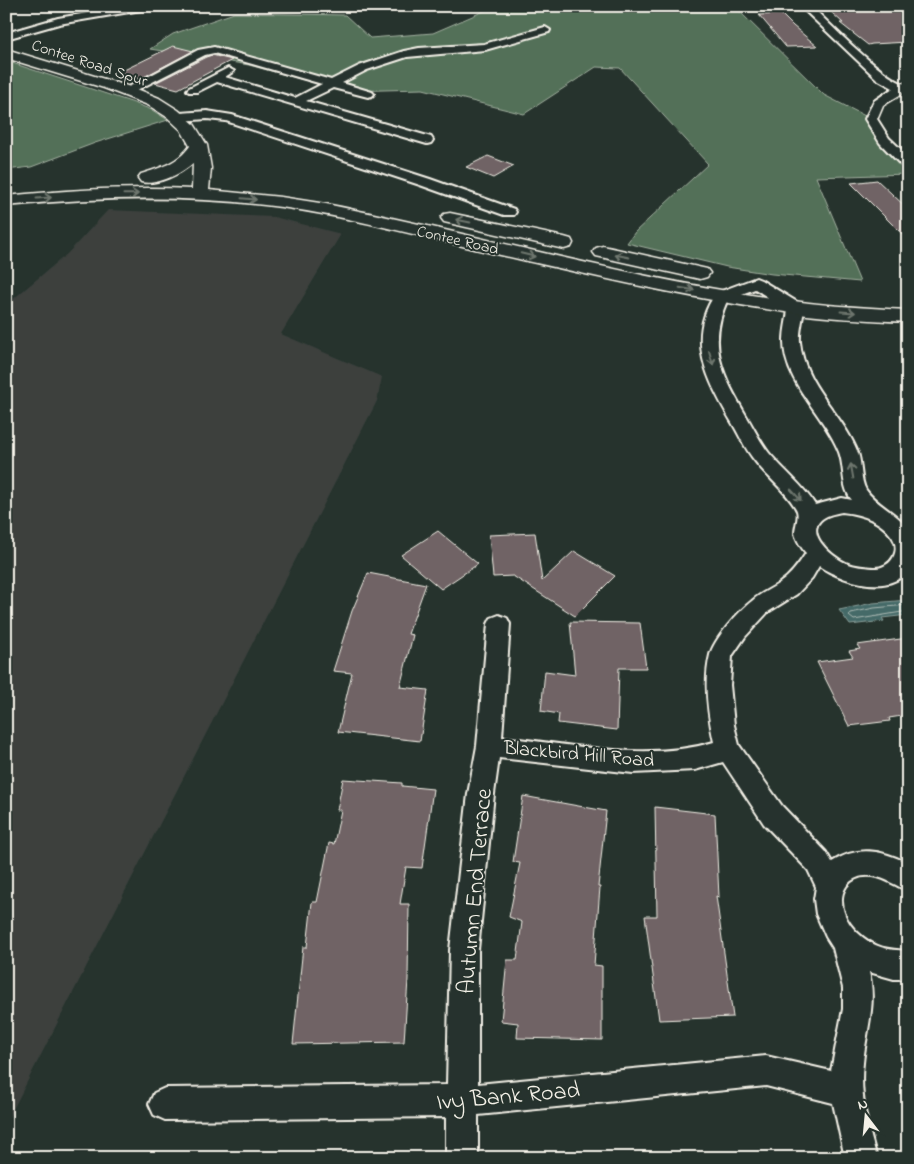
<svg xmlns="http://www.w3.org/2000/svg" width="914" height="1164" font-family="'Indie Flower',sans-serif">
<style>
.built{fill:#3c413e}
.green{fill:#527058;stroke:#a3b0a0}
.water{fill:#456a68;stroke:#8ba09b}
.lines{fill:none;stroke-linecap:round;stroke-linejoin:round}
.shore{stroke:#aebbb5;stroke-width:1}
.building{fill:#706365;stroke:#f4f1e8}
.minor-casing{stroke:#f4f1e8;stroke-width:4}
.tertiary-casing{stroke:#f4f1e8;stroke-width:3}
.minor{fill:#26332d;fill-rule:evenodd}
.tertiary{fill:#26332d;fill-rule:evenodd}
.oneway{stroke:#6e766e}
.labels{text-anchor:middle;stroke-width:4;stroke-linejoin:round;paint-order:stroke}
.far-street-label{font-size:16px;fill:#f4f1e8;stroke:#26332d}
.street-label{font-size:20px;fill:#f4f1e8;stroke:#26332d}
.near-street-label{font-size:24px;fill:#f4f1e8;stroke:#26332d}
</style>
<rect width="100%" height="100%" fill="#26332d"/>
<filter id="ink" filterUnits="userSpaceOnUse"><feTurbulence type="fractalNoise" baseFrequency=".02" numOctaves="2"/><feDisplacementMap in="SourceGraphic" scale="10" xChannelSelector="R" yChannelSelector="G"/><feConvolveMatrix kernelMatrix="1 2 1 2 8 2 1 2 1" color-interpolation-filters="sRGB"/></filter>
<g filter="url(#ink)">
<!-- built -->
<polygon class="built" points="108,210 274,217 341,234 281,334 382,377 377,401 6,1123 6,305 67,254"/>
<!-- green -->
<g class="green">
<polygon points="503,6 734,6 824,95 871,119 908,164 908,174 816,177 860,282 772,274 727,267 627,243 635,232 708,164 620,68 596,67 524,114 423,89 344,91 249,65 150,49 173,34 234,13 345,15 370,38 433,33 491,8"/>
<polygon points="6,61 131,102 152,110 168,120 95,143 31,167 6,170"/>
</g>
<!-- water -->
<polygon class="water" points="908,600 908,615 882,618 884,621 850,625 839,610 873,603"/>
<g class="lines">
<!-- shore -->
<polyline class="shore" points="908,605 874,608 851,613 849,616 854,620 908,611"/>
</g>
<!-- building -->
<g class="building">
<polygon points="900,8 908,14 908,42 872,44 868,45 840,23 843,23 831,12"/>
<polygon points="781,14 793,26 817,46 786,47 759,15"/>
<polygon points="173,46 193,51 140,79 118,73"/>
<polygon points="212,55 232,60 178,89 155,83 206,57"/>
<polygon points="488,156 514,166 493,178 466,167"/>
<polygon points="877,180 908,209 908,240 851,183"/>
<polygon points="438,531 478,564 441,589 401,555"/>
<polygon points="535,533 542,581 574,551 615,576 575,616 513,576 493,577 489,535"/>
<polygon points="368,573 426,584 408,634 413,635 400,687 428,690 420,741 338,732 352,673 333,671 352,611"/>
<polygon points="570,622 640,623 646,668 619,668 617,730 558,723 559,714 541,711 545,671 575,675"/>
<polygon points="908,638 908,715 889,718 890,721 849,726 817,662 853,657 849,651 860,649 857,645"/>
<polygon points="343,779 402,783 402,786 433,789 422,868 406,867 400,904 409,904 408,979 404,1042 293,1044 303,947 307,947 312,902 317,902 329,843 334,844 341,810 337,810"/>
<polygon points="523,796 606,811 598,887 600,887 594,965 602,966 602,1040 517,1038 518,1023 501,1021 507,960 517,960 522,922 509,917 520,863 513,862"/>
<polygon points="655,807 715,814 719,897 716,896 733,1017 659,1020 645,916 657,916"/>
</g>
<g class="lines">
<defs>
<g id="minor">
<polygon points="128,6 152,6 147,9 59,24 6,39 6,33 58,18"/>
<path d="M 800,6 L 811,6 C 827,21 890,86 908,84 L 908,90 L 883,105 L 877,119 L 889,138 L 908,156 L 908,168 L 903,167 L 880,143 L 865,119 L 874,101 L 893,88 L 877,79 Z"/>
<polygon points="545,27 550,30 549,32 485,50 407,57 367,70 342,83 372,92 374,94 372,96 368,97 333,88 306,101 431,137 433,140 431,143 427,144 217,82 197,92 189,92 187,90 189,88 228,68 234,71 225,77 295,98 322,84 214,53 205,55 133,92 125,92 123,90 198,50 214,47 331,80 359,66 404,51 419,48 484,44"/>
<polygon points="207,111 232,115 430,179 514,209 516,212 514,215 504,215 420,185 226,121 207,119 180,121 174,117 180,113"/>
<path d="M 756,278 L 761,280 L 802,305 L 804,308 C 803,319 799,331 800,342 C 804,386 843,414 858,453 C 862,464 860,480 866,490 C 878,507 897,512 908,529 L 908,571 C 887,596 842,581 819,566 L 812,578 L 797,594 L 768,612 L 745,637 L 732,656 L 730,685 L 734,725 L 739,745 L 782,806 L 826,852 L 832,862 C 858,845 881,850 908,863 L 908,891 C 896,886 886,878 873,876 C 848,873 836,893 845,915 C 850,928 865,941 878,946 C 887,950 898,950 908,951 L 908,979 L 894,979 L 869,972 C 877,1004 866,1031 863,1063 C 859,1095 868,1127 877,1158 L 845,1158 L 833,1103 L 766,1086 L 478,1115 L 478,1158 L 446,1158 L 446,1117 L 165,1120 L 154,1115 L 149,1104 L 154,1093 L 165,1088 L 447,1085 L 450,950 L 468,794 L 477,746 L 488,624 L 491,618 L 499,615 L 507,618 L 510,624 L 502,737 C 569,744 649,762 714,742 C 708,715 703,683 710,655 C 714,639 739,611 752,601 C 760,593 772,589 781,582 C 791,575 799,564 806,553 C 802,549 796,539 795,533 C 795,524 801,515 795,507 C 785,490 767,477 755,461 C 745,449 739,434 731,421 C 707,379 685,338 716,293 ZM 755,289 L 788,310 C 787,320 784,330 784,340 C 783,383 825,415 839,452 C 845,468 841,487 852,500 L 842,498 L 815,505 C 804,486 784,471 769,453 C 761,443 754,429 747,417 C 723,376 706,345 728,299 ZM 842,512 C 860,514 878,519 890,534 C 903,549 892,569 873,568 C 864,567 855,567 846,563 C 830,556 800,529 827,516 C 831,514 837,513 842,512 ZM 499,758 L 633,773 L 695,770 L 723,762 L 764,824 L 808,870 L 816,887 L 814,899 L 816,914 L 826,937 L 833,948 L 843,988 L 843,1009 L 831,1071 L 766,1056 L 478,1084 L 478,950 L 494,794 Z"/>
</g>
<g id="tertiary">
<path d="M 6,49 L 137,89 L 159,98 L 178,110 L 194,124 L 207,145 L 211,168 L 209,190 L 281,197 L 326,204 C 487,236 646,284 809,303 C 842,307 875,308 908,310 L 908,322 C 874,320 840,319 807,315 C 698,301 590,275 483,251 C 416,235 349,217 281,207 C 190,195 98,197 6,206 L 6,196 C 68,190 130,186 192,189 L 193,163 C 181,174 157,186 141,182 L 138,178 L 141,174 C 160,168 178,163 190,146 L 181,130 L 167,117 L 148,105 L 104,88 L 6,58 Z"/>
<polygon points="450,213 564,237 571,239 573,243 571,247 564,249 444,222 441,218 444,214"/>
<polygon points="603,246 707,269 710,273 707,277 700,279 596,256 593,252 596,248"/>
</g>
</defs>
<!-- minor casing -->
<use href="#minor" class="minor-casing"/>
<!-- tertiary casing -->
<use href="#tertiary" class="tertiary-casing"/>
<!-- minor -->
<use href="#minor" class="minor"/>
<!-- tertiary -->
<use href="#tertiary" class="tertiary"/>
</g>
<!-- one-way arrows -->
<defs><path id="oneway-shaft" d="M-6 0H5M1.5-3L5.5 0L1.5 3" fill="none" stroke-width="1.6" stroke-linecap="round" stroke-linejoin="round" transform="scale(1.25)"/></defs>
<g class="oneway">
<use href="#oneway-shaft" transform="translate(131 194) rotate(-1)"/>
<use href="#oneway-shaft" transform="translate(44 198) rotate(-4)"/>
<use href="#oneway-shaft" transform="translate(249 199) rotate(5)"/>
<use href="#oneway-shaft" transform="translate(463 221) rotate(-168)"/>
<use href="#oneway-shaft" transform="translate(528 255) rotate(13)"/>
<use href="#oneway-shaft" transform="translate(622 256) rotate(-168)"/>
<use href="#oneway-shaft" transform="translate(687 289) rotate(10)"/>
<use href="#oneway-shaft" transform="translate(848 312) rotate(4)"/>
<use href="#oneway-shaft" transform="translate(711 358) rotate(75)"/>
<use href="#oneway-shaft" transform="translate(852 471) rotate(-100)"/>
<use href="#oneway-shaft" transform="translate(796 495) rotate(47)"/>
</g>
</g>
<g class="labels">
<!-- far-street labels -->
<g class="far-street-label">
<text transform="translate(90 62) rotate(18)" y="6">Contee Road Spur</text>
<text transform="translate(458 239) rotate(13)" y="6">Contee Road</text>
</g>
<!-- street labels -->
<g class="street-label">
<text transform="translate(579 753) rotate(5)" y="7">Blackbird Hill Road</text>
</g>
<!-- near-street labels -->
<g class="near-street-label">
<text transform="translate(474 891) rotate(-85)" y="8">Autumn End Terrace</text>
<text transform="translate(508 1095) rotate(-5)" y="8">Ivy Bank Road</text>
</g>
</g>
<!-- margin -->
<rect width="914" height="1164" fill="none" stroke="#26332d" stroke-width="25"/>
<rect x="12" y="12" width="889" height="1139" fill="none" stroke="#f4f1e8" stroke-width="2" filter="url(#ink)"/>
<!-- north arrow -->
<g transform="translate(866 1116) rotate(344)" stroke="#26332d" stroke-width="4" paint-order="stroke">
<path d="M0-4L9 19L0 12L-9 19Z" fill="#f4f1e8"/>
<text y="-8" font-size="14" font-weight="bold" text-anchor="middle" fill="#f4f1e8">N</text>
</g>
</svg>
